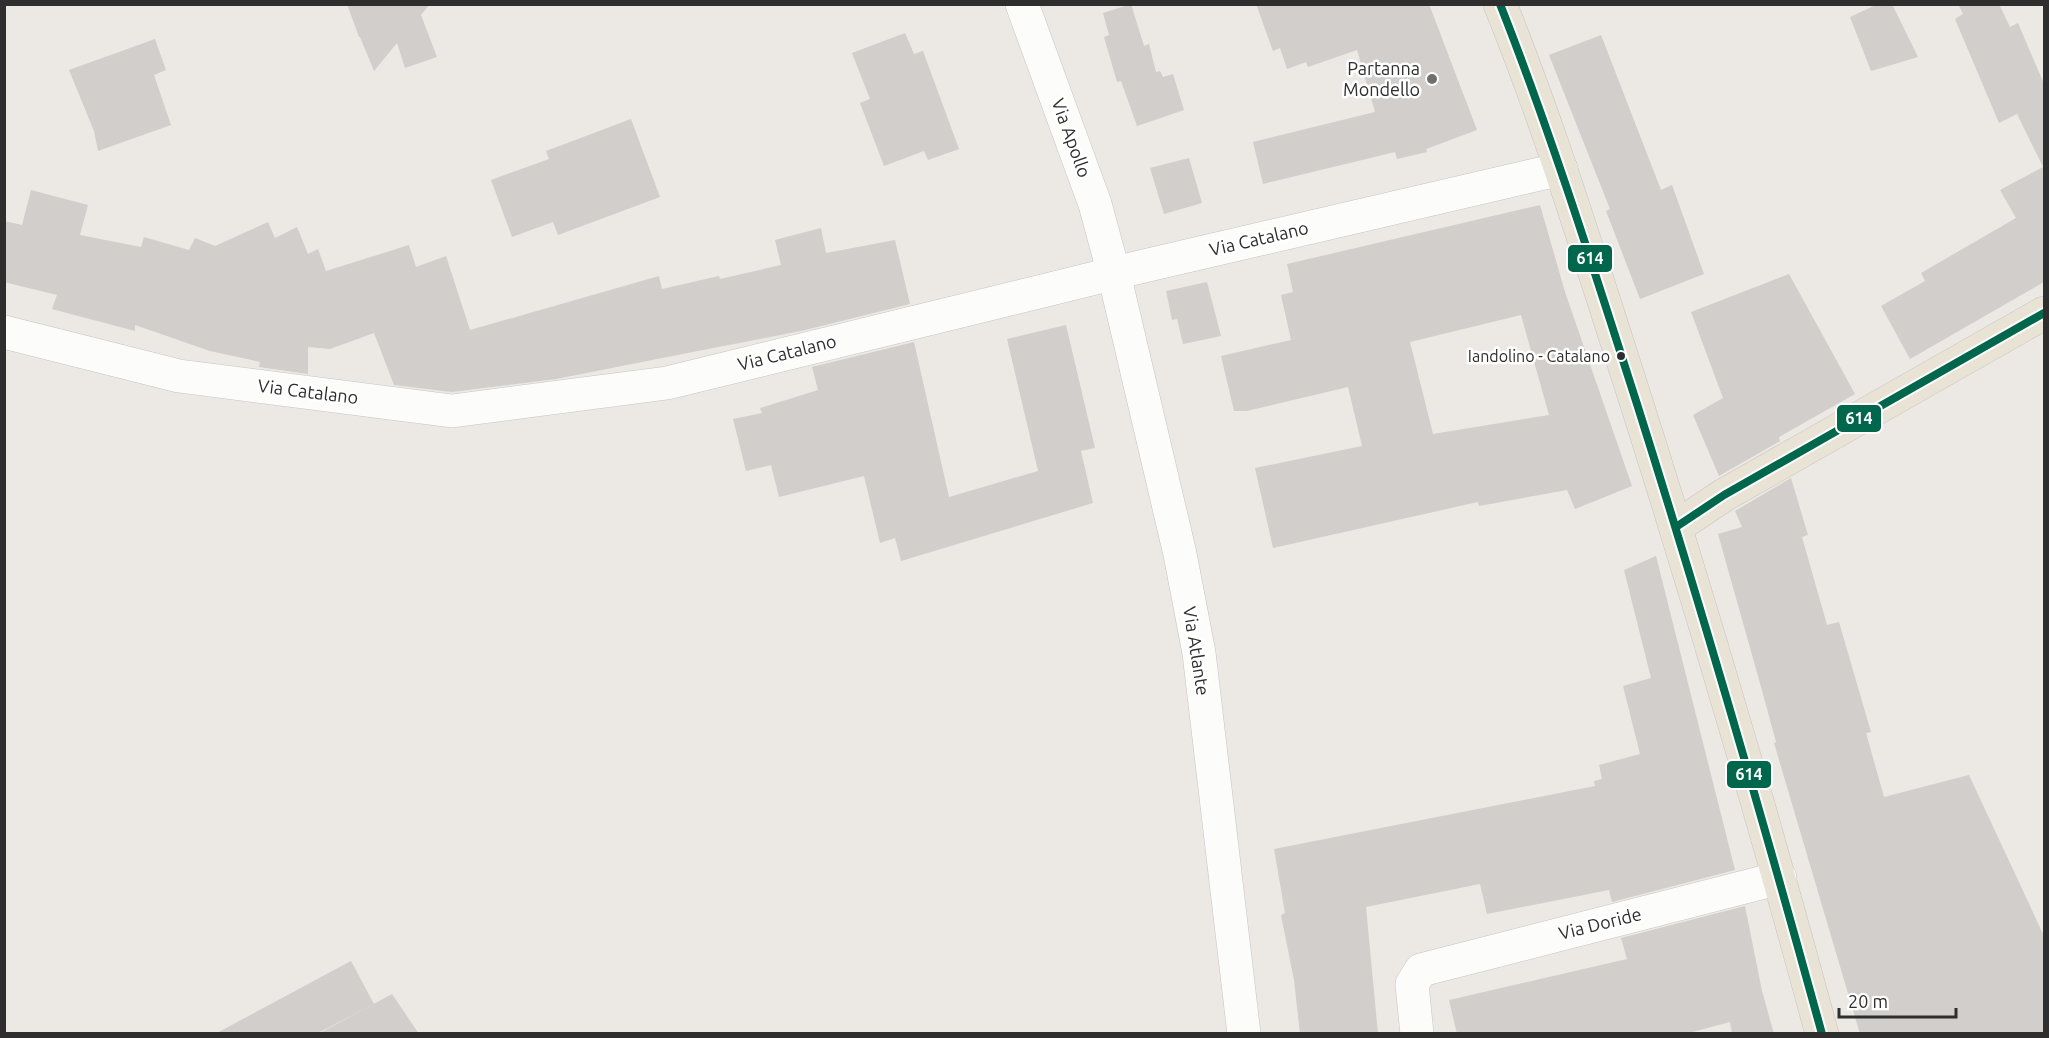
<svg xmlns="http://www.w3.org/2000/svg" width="2049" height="1038" font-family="Ubuntu,sans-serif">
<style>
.building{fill:#d1cecb;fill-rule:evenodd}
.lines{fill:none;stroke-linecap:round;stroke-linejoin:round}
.minor-casing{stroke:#c6c5c5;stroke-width:34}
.major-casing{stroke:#c6c5c4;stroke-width:34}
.minor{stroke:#fcfcfb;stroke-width:33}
.major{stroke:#e9e3d5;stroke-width:33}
.bus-1-casing{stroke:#fff;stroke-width:12}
.bus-1{stroke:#00664c;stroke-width:8}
.poi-dot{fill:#706f6e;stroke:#fff;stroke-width:2}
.bus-dot{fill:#2e2e2e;stroke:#fff;stroke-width:2}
.labels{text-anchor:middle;stroke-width:5;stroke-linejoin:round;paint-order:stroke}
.bus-label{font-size:16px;fill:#2e2e2e;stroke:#fff;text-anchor:end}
.poi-label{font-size:18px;fill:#2e2e2e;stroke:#fff;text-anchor:end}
.street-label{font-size:18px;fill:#2e2e2e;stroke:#fff}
.line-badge{stroke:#fff;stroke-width:2}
.badge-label{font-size:16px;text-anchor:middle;font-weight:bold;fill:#fff}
</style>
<rect width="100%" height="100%" fill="#ece8e4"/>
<!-- building -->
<g class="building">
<polygon points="347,4 430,4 421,15 437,57 405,68 397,43 374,71 360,37 359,37"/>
<polygon points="1131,4 1144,46 1149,44 1156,72 1160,71 1163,77 1173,74 1184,110 1137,126 1121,81 1117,82 1104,37 1109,35 1103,13"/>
<polygon points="1256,4 1429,4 1477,130 1426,149 1427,152 1397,159 1395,152 1263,184 1253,142 1375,112 1357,50 1308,67 1306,62 1287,69 1280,48 1273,51"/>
<polygon points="1878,4 1892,4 1918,57 1871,71 1850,17"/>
<polygon points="1958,4 1999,4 2010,27 2018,23 2044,84 2044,282 1910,359 1881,306 1925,281 1921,273 2016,218 2000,190 2043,167 2017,114 1999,123 1955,19 1963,14"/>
<polygon points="905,33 914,54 923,51 959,149 928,160 924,151 884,166 860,103 870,99 852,53"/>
<polygon points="1601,35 1661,190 1672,185 1704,274 1640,299 1606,211 1610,209 1549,55"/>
<polygon points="155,39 166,70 154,75 171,125 98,151 94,131 69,70"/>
<polygon points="631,119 660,197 558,235 553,222 512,237 491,180 549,159 546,151"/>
<polygon points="1189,158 1202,203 1164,214 1150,168"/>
<polygon points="31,190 88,205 80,235 141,247 144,237 189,250 195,238 215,246 268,222 275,238 297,227 308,254 318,249 326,271 409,245 416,267 446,256 470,330 659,276 662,289 719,276 720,279 781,265 775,240 821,228 826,253 895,240 910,304 801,331 713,348 556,379 452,392 394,385 374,333 330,349 308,347 308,374 259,367 260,362 210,351 135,325 135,331 52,309 57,295 4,282 4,221 22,225"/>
<path d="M 1540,205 L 1565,292 L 1632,486 L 1575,509 L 1567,490 L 1479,506 L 1478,502 L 1273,548 L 1255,468 L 1362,446 L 1348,387 L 1247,411 L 1234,411 L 1221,356 L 1291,340 L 1281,295 L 1293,292 L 1287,264 ZM 1521,315 L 1549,415 L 1433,434 L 1410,342 Z"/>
<polygon points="1789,274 1855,394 1779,437 1780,441 1719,476 1693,415 1723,398 1691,312"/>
<polygon points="1207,282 1221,336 1183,344 1177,319 1172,320 1166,291"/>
<polygon points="1066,325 1095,448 1081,451 1093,503 901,561 895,538 880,543 864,476 779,497 771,465 746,471 733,419 762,413 760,408 818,390 812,367 914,342 949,497 1038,471 1007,339"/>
<polygon points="1791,478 1808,535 1802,537 1827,625 1839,622 1871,732 1866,733 1884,797 1969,775 2044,936 2044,1034 1860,1034 1774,743 1776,742 1763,694 1718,534 1742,527 1735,511"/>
<polygon points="1656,556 1735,870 1612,902 1609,890 1487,914 1480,884 1366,907 1378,1034 1300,1034 1294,980 1281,915 1285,913 1274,849 1595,786 1594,781 1602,779 1599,765 1640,754 1623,686 1651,678 1624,570"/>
<polygon points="1745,906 1762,991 1774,1034 1732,1034 1730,1022 1685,1034 1457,1034 1449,1000 1627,959 1621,938"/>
<polygon points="351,961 374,1004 316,1034 215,1034"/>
<polygon points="392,994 419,1034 318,1034"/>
</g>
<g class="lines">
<defs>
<g id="minor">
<polyline points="1022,4 1095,204 1114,274 1180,554 1199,653 1244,1034"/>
<polyline points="4,332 179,376 452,411 667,383 1144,266 1561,169"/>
<polyline points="1417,1034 1412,984 1421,970 1780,878"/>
</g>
<g id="major">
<path d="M 1500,4 C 1549,125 1587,249 1627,373 C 1697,592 1762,812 1822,1034"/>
<polyline points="1676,527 1724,495 2044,313"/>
</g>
</defs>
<!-- minor casing -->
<use href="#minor" class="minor-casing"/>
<!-- major casing -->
<use href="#major" class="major-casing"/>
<!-- minor -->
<use href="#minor" class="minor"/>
<!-- major -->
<use href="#major" class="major"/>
<defs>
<g id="bus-1">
<path d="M 1500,4 C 1552,136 1594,270 1637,404 C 1703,613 1764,823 1822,1034"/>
<polyline points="1676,527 1724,495 2044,313"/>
</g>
</defs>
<!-- bus-1 casing -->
<use href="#bus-1" class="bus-1-casing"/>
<!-- bus-1 -->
<use href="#bus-1" class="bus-1"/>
</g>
<!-- markers -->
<circle class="poi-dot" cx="1432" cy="79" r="6"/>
<circle class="bus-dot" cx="1621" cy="356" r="5"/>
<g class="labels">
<!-- bus labels -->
<g class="bus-label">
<text x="1610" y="362">Iandolino - Catalano</text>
</g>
<!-- poi labels -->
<g class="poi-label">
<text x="1420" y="75">Partanna<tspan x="1420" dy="21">Mondello</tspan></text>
</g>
<!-- street labels -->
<g class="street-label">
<text transform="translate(1071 138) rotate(70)" y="6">Via Apollo</text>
<text transform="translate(1259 239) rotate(-13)" y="6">Via Catalano</text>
<text transform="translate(787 353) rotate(-14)" y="6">Via Catalano</text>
<text transform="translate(308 392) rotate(7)" y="6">Via Catalano</text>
<text transform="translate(1196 651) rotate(81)" y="6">Via Atlante</text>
<text transform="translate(1600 924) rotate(-14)" y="6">Via Doride</text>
</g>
</g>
<g class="line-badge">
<rect x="1567" y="244" width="46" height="29" rx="6" fill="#00664c"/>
<rect x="1836" y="404" width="46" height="29" rx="6" fill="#00664c"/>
<rect x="1726" y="760" width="46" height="29" rx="6" fill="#00664c"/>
</g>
<g class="badge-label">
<text x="1590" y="264">614</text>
<text x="1859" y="424">614</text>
<text x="1749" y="780">614</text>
</g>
<!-- border -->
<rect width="2049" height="1038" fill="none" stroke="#2e2e2e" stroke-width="12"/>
<!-- scale -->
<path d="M1839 1008v9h117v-9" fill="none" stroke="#2e2e2e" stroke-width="3"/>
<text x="1848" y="1008" font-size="18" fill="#2e2e2e" stroke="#ffffff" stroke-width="4.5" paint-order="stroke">20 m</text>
</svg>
